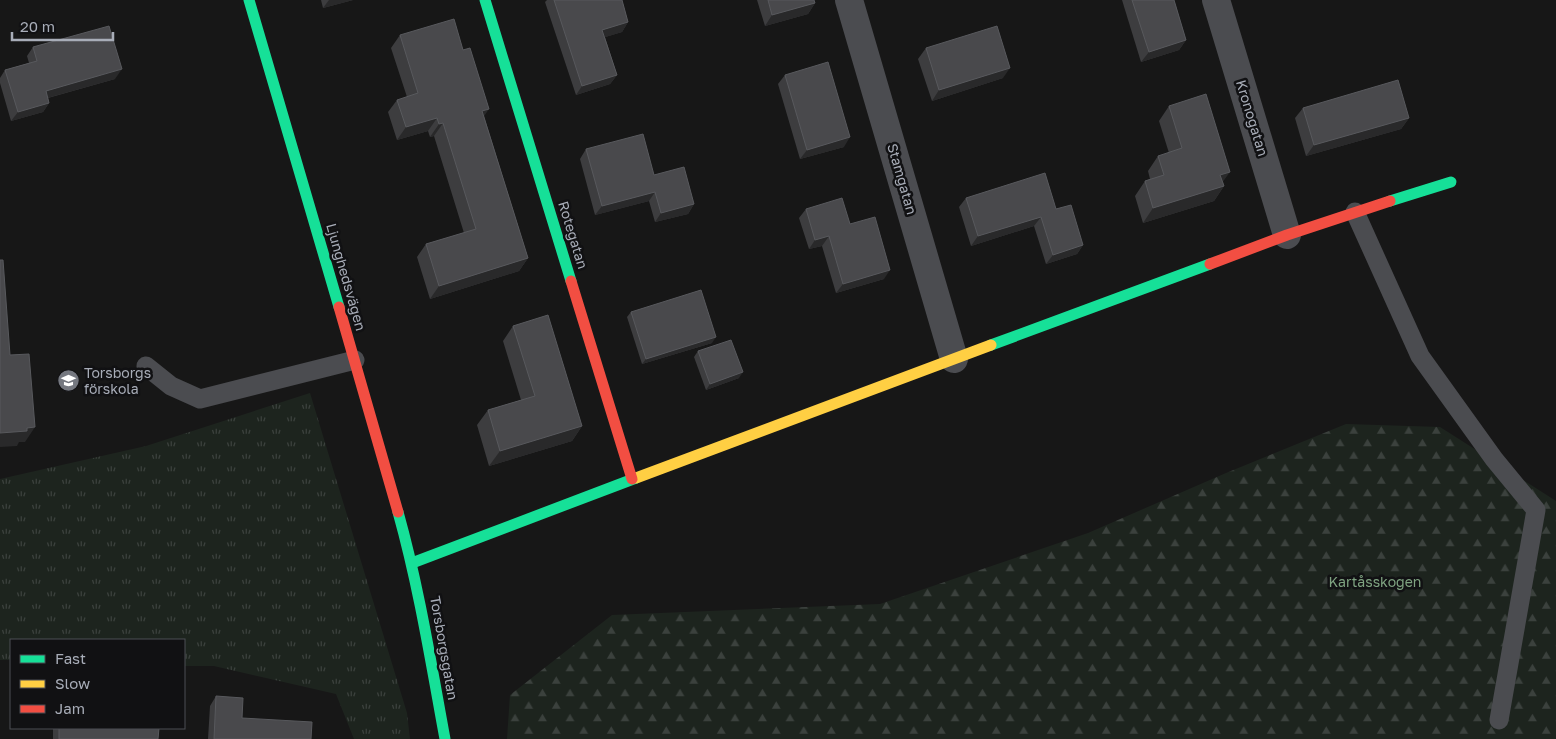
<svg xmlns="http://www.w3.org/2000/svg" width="1556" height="739" font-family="'Golos Text',sans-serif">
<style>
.grass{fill:url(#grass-tufts)}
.forest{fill:url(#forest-firs)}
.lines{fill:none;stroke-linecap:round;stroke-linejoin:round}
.lane{stroke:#4b4c50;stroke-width:19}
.street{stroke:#4b4c50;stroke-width:28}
.fast{stroke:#16e098;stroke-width:11}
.slow{stroke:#ffcf43;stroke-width:11}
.jam{stroke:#f24e42;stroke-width:11}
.wall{fill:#3d3d3f}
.shaded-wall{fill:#29292a}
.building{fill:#49494c;stroke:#58595d}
.labels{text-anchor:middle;stroke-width:5;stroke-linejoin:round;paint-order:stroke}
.street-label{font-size:14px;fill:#a8adb8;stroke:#111113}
.poi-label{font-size:14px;fill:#a8adb8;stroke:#111113;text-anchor:start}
.park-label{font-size:14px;fill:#7fa381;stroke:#111113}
</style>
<defs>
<pattern id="grass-tufts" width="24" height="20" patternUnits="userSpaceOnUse" patternTransform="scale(1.25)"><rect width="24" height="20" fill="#1d241e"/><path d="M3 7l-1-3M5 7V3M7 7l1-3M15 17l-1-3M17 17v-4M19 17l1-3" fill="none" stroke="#3b413d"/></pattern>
<pattern id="forest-firs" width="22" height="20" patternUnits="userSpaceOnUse" patternTransform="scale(1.25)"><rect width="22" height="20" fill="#1d241e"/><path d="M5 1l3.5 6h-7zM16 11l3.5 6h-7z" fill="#3b413d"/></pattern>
</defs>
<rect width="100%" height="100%" fill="#171717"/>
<!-- grass -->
<polygon class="grass" points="310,393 407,713 410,739 354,739 336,694 214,666 184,666 184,640 11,640 11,660 0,660 0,479 146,446"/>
<!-- forest -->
<polygon class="forest" points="1346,424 1440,427 1556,501 1556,739 507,739 510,695 612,615 880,604 1088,533 1226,473"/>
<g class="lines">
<!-- lane -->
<g class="lane">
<polyline points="1355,212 1420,356 1494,459 1536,510 1499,720"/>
<polyline points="146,366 171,386 200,399 355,360"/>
</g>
<!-- street -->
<g class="street">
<polyline points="849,0 954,359"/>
<polyline points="1216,0 1287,235"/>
</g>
<!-- fast -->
<g class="fast">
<polyline points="249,0 339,307"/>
<polyline points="485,0 571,281"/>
<polyline points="1390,201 1451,182"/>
<polyline points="991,345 1210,264"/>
<path d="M 398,512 C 419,587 431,663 445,739"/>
<polyline points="412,563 636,478"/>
</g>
<!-- slow -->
<polyline class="slow" points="636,478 991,345"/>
<!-- jam -->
<g class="jam">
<polyline points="1210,264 1287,235 1390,201"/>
<polyline points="571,281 632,479"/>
<polyline points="339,307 398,512"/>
</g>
</g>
<!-- wall -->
<g class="wall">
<polygon points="321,0 353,0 323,8"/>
<polygon points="547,0 622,0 628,22 622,32 605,37 617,75 610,84 576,95 545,2"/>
<polygon points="757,0 814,0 815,3 808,14 765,26"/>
<polygon points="1122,0 1174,0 1186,40 1179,50 1141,62"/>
<polygon points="400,35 484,116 528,258 519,271 430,299 417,257 426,244 464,233 434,136 430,137 428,131 397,140 388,112 397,100 407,97 391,48"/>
<polygon points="33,47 115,79 48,98 49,103 43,112 11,121 0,83 0,78 5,70 29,63 27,56"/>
<polygon points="926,48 1003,78 932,101 918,59"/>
<polygon points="785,75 844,147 800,159 778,84"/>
<polygon points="1169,106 1223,182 1224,186 1214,201 1143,223 1135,196 1145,181 1150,179 1148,171 1158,156 1169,153 1159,121"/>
<polygon points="1303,108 1409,118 1401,129 1306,156 1295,118"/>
<polygon points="586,149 654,175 694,204 688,214 655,222 649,201 595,215 580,159"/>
<polygon points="966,198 1056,209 1083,245 1077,254 1046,264 1034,226 971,246 959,207"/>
<polygon points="806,209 850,224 884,279 836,293 822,246 809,249 799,218"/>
<polygon points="631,312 712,343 642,364 627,317"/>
<polygon points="513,326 582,426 572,441 489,466 477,425 488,410 521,400 503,341"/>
<polygon points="698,351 739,378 706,390 694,357"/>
<polygon points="216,696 242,718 311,739 208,739 210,706"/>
<polygon points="53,728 159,728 158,739 53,739"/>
</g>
<!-- shaded-wall -->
<g class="shaded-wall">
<polygon points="329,0 353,0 323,8"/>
<polygon points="815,3 808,14 765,26 772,15"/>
<polygon points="628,22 622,32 596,40 602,30"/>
<polygon points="1186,40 1179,50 1141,62 1149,52"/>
<polygon points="1010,68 1003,78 932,101 939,90"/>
<polygon points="122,69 115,79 40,100 46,91"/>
<polygon points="617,75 610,84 576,95 582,86"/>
<polygon points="49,103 43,112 11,121 18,112"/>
<polygon points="489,109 480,122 482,111"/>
<polygon points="437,118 428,131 397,140 406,127"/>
<polygon points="1409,118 1401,129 1306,156 1314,145"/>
<polygon points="443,123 434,136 430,137 439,124"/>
<polygon points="850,137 844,147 800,159 807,150"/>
<polygon points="1230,172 1219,187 1220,175"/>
<polygon points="1224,186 1214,201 1143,223 1153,208"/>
<polygon points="655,192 649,201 595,215 602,206"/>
<polygon points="694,204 688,214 655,222 661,213"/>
<polygon points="1041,217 1034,226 971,246 978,236"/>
<polygon points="829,236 822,246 809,249 815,240"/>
<polygon points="1083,245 1077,254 1046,264 1053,255"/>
<polygon points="528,258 519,271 430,299 439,286"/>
<polygon points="890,270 884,279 836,293 843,284"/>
<polygon points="716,337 712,343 642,364 646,359"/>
<polygon points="743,372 739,378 706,390 710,384"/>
<polygon points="582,426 572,441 489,466 500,451"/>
<polygon points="35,427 25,442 19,442 17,446 0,447 0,433 27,428"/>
</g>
<!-- building -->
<g class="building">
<polygon points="554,0 622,0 628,22 602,30 617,75 582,86"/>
<polygon points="768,0 814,0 815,3 772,15"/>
<polygon points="1132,0 1174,0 1186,40 1149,52"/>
<polygon points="454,19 463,50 470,48 489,109 482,111 528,258 439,286 426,244 476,229 443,123 439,124 437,118 406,127 397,100 418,93 400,35"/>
<polygon points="109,26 122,69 46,91 49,103 18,112 5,70 37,61 33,47"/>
<polygon points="997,26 1010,68 939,90 926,48"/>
<polygon points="828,62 850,137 807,150 785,75"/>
<polygon points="1398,80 1409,118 1314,145 1303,108"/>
<polygon points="1206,94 1230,172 1220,175 1224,186 1153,208 1145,181 1164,175 1158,156 1182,148 1169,106"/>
<polygon points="643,134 654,175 684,167 694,204 661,213 655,192 602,206 586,149"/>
<polygon points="1045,173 1056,209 1071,205 1083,245 1053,255 1041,217 978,236 966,198"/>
<polygon points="842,198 850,224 875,217 890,270 843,284 829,236 815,240 806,209"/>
<polygon points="0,260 3,260 10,355 29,354 35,427 27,428 27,431 0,433"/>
<polygon points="701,290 716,337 646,359 631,312"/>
<polygon points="548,315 582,426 500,451 488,410 535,396 513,326"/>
<polygon points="731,340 743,372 710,384 698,351"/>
<polygon points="216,696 243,698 242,718 312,722 311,739 214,739"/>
<polygon points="59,728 159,728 158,739 59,739"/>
</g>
<!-- icons -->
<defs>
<symbol id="school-disc" viewBox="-11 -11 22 22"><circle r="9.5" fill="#757880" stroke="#111113"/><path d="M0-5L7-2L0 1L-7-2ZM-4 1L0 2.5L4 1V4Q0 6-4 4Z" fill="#fff"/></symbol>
</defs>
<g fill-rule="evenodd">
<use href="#school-disc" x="56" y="368" width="25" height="25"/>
</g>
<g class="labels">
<!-- street labels -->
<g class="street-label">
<text transform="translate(1252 118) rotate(73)" y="5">Kronogatan</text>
<text transform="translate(902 179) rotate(74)" y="5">Stamgatan</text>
<text transform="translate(573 235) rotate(73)" y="5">Rotegatan</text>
<text transform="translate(346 277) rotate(74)" y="5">Ljunghedsvägen</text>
<text transform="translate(444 648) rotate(80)" y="5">Torsborgsgatan</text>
</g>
<!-- poi labels -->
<g class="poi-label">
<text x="84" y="378">Torsborgs<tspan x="84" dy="16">förskola</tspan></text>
</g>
<!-- park labels -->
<g class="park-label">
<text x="1375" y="587">Kartåsskogen</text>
</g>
</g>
<!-- legend -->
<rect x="10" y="639" width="175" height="90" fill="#111113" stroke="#4d4f55"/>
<rect x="20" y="655" width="25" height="8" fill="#16e098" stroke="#4d4f55"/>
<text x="55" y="664" font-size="15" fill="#a8adb8">Fast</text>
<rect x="20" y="680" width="25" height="8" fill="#ffcf43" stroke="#4d4f55"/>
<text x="55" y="689" font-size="15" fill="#a8adb8">Slow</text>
<rect x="20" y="705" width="25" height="8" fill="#f24e42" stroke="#4d4f55"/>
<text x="55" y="714" font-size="15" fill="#a8adb8">Jam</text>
<!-- scale -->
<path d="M12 32v8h101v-8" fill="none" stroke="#a8adb8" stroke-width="2.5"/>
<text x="20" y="32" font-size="15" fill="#a8adb8" stroke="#111113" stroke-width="4" paint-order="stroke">20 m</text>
</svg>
